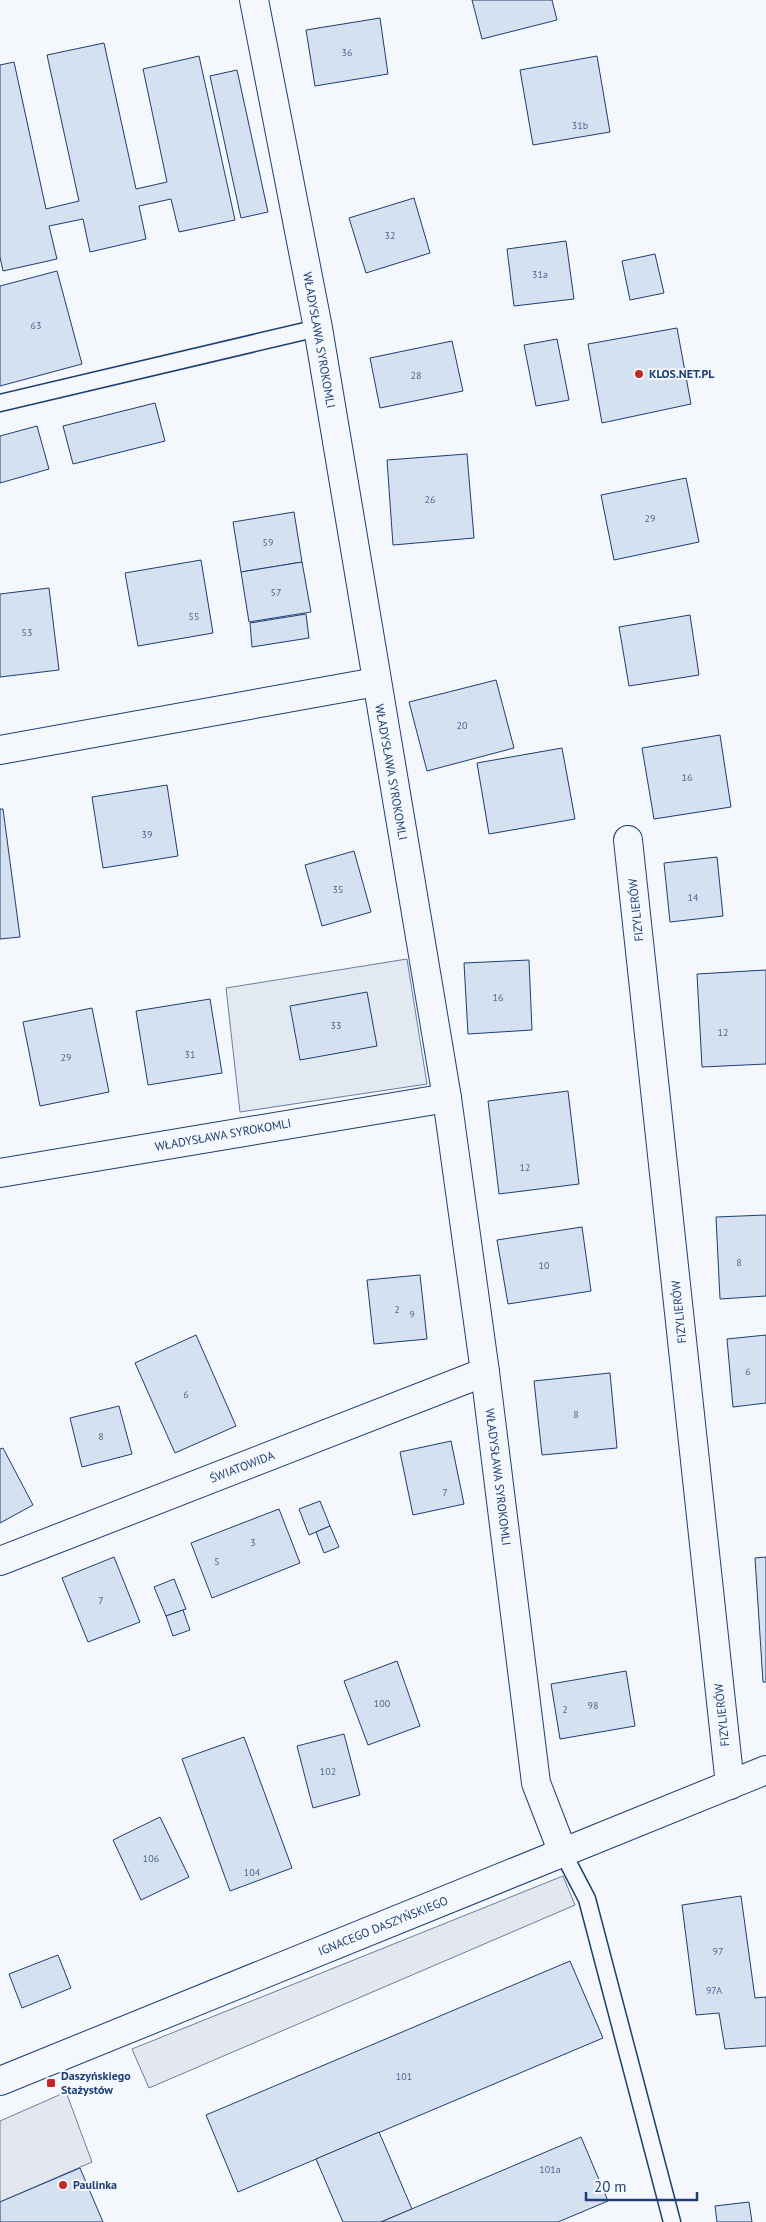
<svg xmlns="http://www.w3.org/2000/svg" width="766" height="2222" font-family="'PT Sans',sans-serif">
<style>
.green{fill:#e3e9f0;stroke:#687fa3}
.parking{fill:#e3e8f0;stroke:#687fa3}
.building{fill:#d5e0f0;stroke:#1d3f73}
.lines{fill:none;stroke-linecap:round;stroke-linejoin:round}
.service-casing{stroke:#1d3f73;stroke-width:19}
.minor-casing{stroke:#1d3f73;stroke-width:30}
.tertiary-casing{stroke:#1d3f73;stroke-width:30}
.service{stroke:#f4f7fb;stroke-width:16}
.minor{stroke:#f4f7fb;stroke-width:28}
.tertiary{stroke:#f4f7fb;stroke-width:28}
.poi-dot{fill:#c62828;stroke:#f4f7fb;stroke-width:2}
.labels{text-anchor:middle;stroke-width:4;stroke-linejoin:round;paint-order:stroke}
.number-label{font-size:10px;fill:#4b6792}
.street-label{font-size:12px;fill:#1d3f73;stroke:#f4f7fb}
.poi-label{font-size:12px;font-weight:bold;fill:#1d3f73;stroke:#f4f7fb;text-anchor:start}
</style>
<rect width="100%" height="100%" fill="#f4f7fb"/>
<!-- green -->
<polygon class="green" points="407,959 427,1084 240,1112 226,988"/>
<!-- parking -->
<g class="parking">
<polygon points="563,1876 575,1905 149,2088 132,2049"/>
<polygon points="66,2092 92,2162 0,2202 0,2121"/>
</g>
<!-- building -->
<g class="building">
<polygon points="472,0 552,0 557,20 482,39"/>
<polygon points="380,18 388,74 315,86 306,30"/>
<polygon points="104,43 136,189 167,182 143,69 199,56 235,220 179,232 171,199 139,206 146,239 90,252 83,219 49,226 57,259 3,271 0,257 0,65 14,62 46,209 79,201 47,55"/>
<polygon points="597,56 610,132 533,145 520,70"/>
<polygon points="237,70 268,212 241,218 210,76"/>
<polygon points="414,198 430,253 366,273 349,218"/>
<polygon points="566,241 574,299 514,306 507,249"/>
<polygon points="655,254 664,293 630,300 622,261"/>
<polygon points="57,271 82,364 0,386 0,286"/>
<polygon points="677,328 691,404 602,423 588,344"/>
<polygon points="557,339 569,400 536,406 524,345"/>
<polygon points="452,341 463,391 380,408 370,358"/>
<polygon points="155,403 165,441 73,464 63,426"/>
<polygon points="37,426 49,469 0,483 0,436"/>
<polygon points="467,454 474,538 393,545 387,460"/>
<polygon points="686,478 699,542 614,560 601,495"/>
<polygon points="294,512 302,562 241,572 233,522"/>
<polygon points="201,560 213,633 138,646 125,573"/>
<polygon points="302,562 311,612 249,622 241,572"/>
<polygon points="49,588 59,670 0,677 0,594"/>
<polygon points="306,614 309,638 252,647 250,623"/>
<polygon points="690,615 699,675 629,686 619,627"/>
<polygon points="496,680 514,748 427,771 409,702"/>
<polygon points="720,735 731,807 654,819 642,748"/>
<polygon points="562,748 575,819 489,834 477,763"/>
<polygon points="167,785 178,856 103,868 92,797"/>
<polygon points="0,809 3,809 20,937 0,939"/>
<polygon points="354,851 371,912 322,926 305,865"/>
<polygon points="717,857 723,916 670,922 664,863"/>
<polygon points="529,960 532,1030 468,1034 464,963"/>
<polygon points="766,970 766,1064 702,1067 697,974"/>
<polygon points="367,992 377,1046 300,1060 290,1006"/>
<polygon points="210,999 222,1073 148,1085 136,1011"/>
<polygon points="92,1008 109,1092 40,1106 23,1022"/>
<polygon points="568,1091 579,1184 499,1194 488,1101"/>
<polygon points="766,1215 766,1296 720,1299 716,1217"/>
<polygon points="582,1227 591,1291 508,1304 497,1240"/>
<polygon points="420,1275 427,1339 374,1344 367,1280"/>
<polygon points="196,1335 236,1426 175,1453 135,1363"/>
<polygon points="766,1335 766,1403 733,1407 727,1339"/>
<polygon points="610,1373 617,1448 542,1455 534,1381"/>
<polygon points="119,1406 132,1454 82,1467 70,1418"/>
<polygon points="451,1441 464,1504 413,1515 400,1452"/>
<polygon points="3,1448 33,1505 0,1523 0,1449"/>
<polygon points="320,1501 330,1526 309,1535 299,1509"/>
<polygon points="279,1509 300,1563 212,1598 191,1543"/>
<polygon points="330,1526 339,1547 324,1553 316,1532"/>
<polygon points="114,1557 140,1622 88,1642 62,1578"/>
<polygon points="766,1557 766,1682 763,1682 755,1558"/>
<polygon points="174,1579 186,1609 166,1616 154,1587"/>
<polygon points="183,1610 190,1630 173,1636 166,1616"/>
<polygon points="397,1661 420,1726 368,1745 344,1681"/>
<polygon points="626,1671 635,1726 560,1739 551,1684"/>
<polygon points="344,1734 360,1795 313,1808 297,1746"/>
<polygon points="244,1737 292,1868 230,1891 182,1759"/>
<polygon points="160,1817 189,1877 141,1900 113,1840"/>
<polygon points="741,1896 755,1998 766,1997 766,2046 725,2049 719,2013 696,2015 682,1905"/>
<polygon points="58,1955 71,1988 22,2008 9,1974"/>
<polygon points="570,1961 603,2038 238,2192 206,2115"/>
<polygon points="379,2132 412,2209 381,2222 343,2222 316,2159"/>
<polygon points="581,2137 608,2201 558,2222 381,2222"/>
<polygon points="80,2168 103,2222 0,2222 0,2202"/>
<polygon points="749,2202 752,2222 717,2222 715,2206"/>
</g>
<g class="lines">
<defs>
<g id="service">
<polyline points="0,403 318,328"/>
<polyline points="563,1853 587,1899 672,2222"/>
</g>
<g id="minor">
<polyline points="254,0 318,328 447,1098 485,1372 536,1783 563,1853"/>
<polyline points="0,750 376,682"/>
<polyline points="628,840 730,1785"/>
<polyline points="0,1173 447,1098"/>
<polyline points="0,1561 485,1372"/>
</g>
<polyline id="tertiary" points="0,2081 766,1770"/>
</defs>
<!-- service casing -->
<use href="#service" class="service-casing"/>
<!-- minor casing -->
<use href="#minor" class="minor-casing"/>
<!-- tertiary casing -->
<use href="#tertiary" class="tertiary-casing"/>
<!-- service -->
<use href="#service" class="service"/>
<!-- minor -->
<use href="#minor" class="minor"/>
<!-- tertiary -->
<use href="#tertiary" class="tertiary"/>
</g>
<!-- markers -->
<g class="poi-dot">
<circle cx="639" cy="374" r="5"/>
<rect x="46" y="2078" width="10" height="10" rx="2.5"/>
<circle cx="63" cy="2185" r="5"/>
</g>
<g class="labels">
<!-- number labels -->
<g class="number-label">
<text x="347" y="56">36</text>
<text x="580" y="129">31b</text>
<text x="390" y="239">32</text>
<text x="540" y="278">31a</text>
<text x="36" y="329">63</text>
<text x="416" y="379">28</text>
<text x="430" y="503">26</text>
<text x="650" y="522">29</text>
<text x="268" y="546">59</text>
<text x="276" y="596">57</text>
<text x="194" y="620">55</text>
<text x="27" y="636">53</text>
<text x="462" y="729">20</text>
<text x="687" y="781">16</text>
<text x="147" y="838">39</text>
<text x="338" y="893">35</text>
<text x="693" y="901">14</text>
<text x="498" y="1001">16</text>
<text x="336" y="1029">33</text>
<text x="723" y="1036">12</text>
<text x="190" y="1058">31</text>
<text x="66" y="1061">29</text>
<text x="525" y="1171">12</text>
<text x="739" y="1266">8</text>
<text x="544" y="1269">10</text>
<text x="397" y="1313">2</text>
<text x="412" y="1318">9</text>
<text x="748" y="1375">6</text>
<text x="186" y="1398">6</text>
<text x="576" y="1418">8</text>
<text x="101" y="1440">8</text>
<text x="445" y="1496">7</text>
<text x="253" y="1546">3</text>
<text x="217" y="1565">5</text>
<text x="101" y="1604">7</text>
<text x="382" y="1707">100</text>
<text x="593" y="1709">98</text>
<text x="565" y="1713">2</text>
<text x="328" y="1775">102</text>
<text x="151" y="1862">106</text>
<text x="252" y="1876">104</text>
<text x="718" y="1955">97</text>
<text x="714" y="1994">97A</text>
<text x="404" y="2080">101</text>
<text x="550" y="2173">101a</text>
</g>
<!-- street labels -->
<g class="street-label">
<text transform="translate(319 340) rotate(80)" y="4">WŁADYSŁAWA SYROKOMLI</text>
<text transform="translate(391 772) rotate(80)" y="4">WŁADYSŁAWA SYROKOMLI</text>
<text transform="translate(636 910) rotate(-96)" y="4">FIZYLIERÓW</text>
<text transform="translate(223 1135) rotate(-10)" y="4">WŁADYSŁAWA SYROKOMLI</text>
<text transform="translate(679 1312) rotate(-96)" y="4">FIZYLIERÓW</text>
<text transform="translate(242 1467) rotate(-21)" y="4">ŚWIATOWIDA</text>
<text transform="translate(498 1477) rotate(83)" y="4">WŁADYSŁAWA SYROKOMLI</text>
<text transform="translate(722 1715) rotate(-96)" y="4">FIZYLIERÓW</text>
<text transform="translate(383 1926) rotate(-22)" y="4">IGNACEGO DASZYŃSKIEGO</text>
</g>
<!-- poi labels -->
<g class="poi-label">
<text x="649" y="378">KLOS.NET.PL</text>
<text x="61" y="2080">Daszyńskiego<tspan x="61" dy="14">Stażystów</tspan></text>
<text x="73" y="2189">Paulinka</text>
</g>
</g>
<!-- scale -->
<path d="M586 2192v8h111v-8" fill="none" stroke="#1d3f73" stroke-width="2.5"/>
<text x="594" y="2192" font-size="15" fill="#1d3f73" stroke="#f4f7fb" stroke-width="4" paint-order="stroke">20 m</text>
</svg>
